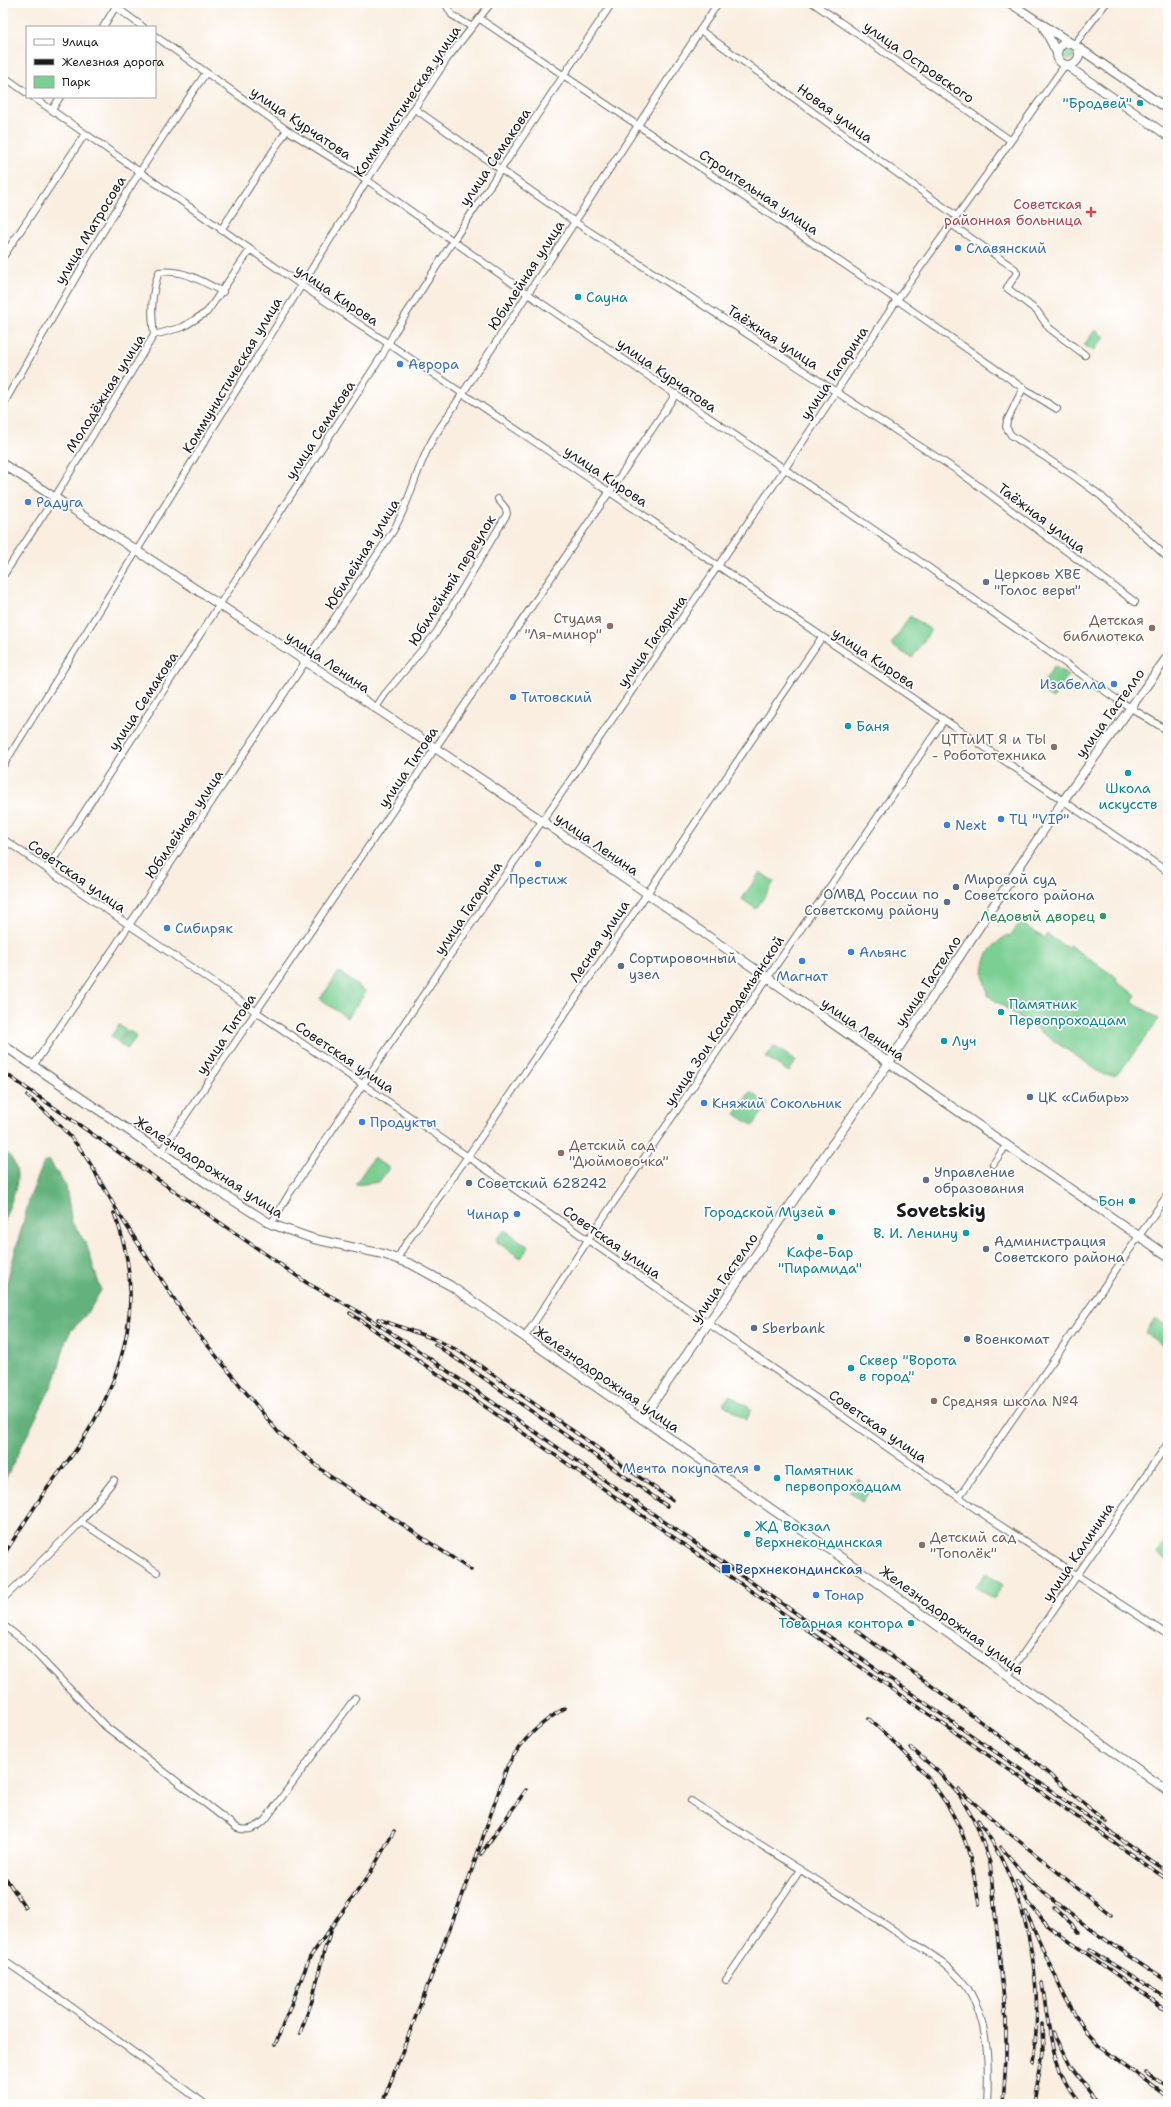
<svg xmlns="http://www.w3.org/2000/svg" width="1171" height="2107" font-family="'Shantell Sans',sans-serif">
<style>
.green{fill:#7acf93;stroke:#4b7658}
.forest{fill:#63b27d;stroke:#40674c}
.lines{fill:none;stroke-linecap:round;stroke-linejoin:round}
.minor-casing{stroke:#696661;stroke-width:8}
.major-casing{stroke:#696661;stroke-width:10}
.minor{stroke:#fff;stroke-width:6}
.major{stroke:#fff;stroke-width:8}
.rail-casing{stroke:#1c1c1c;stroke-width:3.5}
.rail{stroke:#fff;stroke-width:2;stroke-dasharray:6;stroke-linecap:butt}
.culture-dot{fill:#0f9aa8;stroke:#fff;stroke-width:1.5}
.health-dot{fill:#e0444e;stroke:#fff;stroke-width:1.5}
.shop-dot{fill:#3f7fe0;stroke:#fff;stroke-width:1.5}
.worship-dot{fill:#6b7280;stroke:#fff;stroke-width:1.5}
.education-dot{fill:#8d6e63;stroke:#fff;stroke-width:1.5}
.service-dot{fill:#5c6f8a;stroke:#fff;stroke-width:1.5}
.leisure-dot{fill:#2e9e5b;stroke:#fff;stroke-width:1.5}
.transit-dot{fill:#1a4fb4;stroke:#fff;stroke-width:1.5}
.labels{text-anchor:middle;stroke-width:3.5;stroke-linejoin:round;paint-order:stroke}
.street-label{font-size:14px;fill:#1c1c1c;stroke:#fff}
.culture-label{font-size:14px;fill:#0d838f;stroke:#fff;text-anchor:start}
.health-label{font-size:14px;fill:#be3a42;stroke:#fff;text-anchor:end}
.shop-label{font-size:14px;fill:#366cbe;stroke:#fff;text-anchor:start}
.worship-label{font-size:14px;fill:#5b616d;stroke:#fff;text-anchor:start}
.education-label{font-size:14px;fill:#785e54;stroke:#fff;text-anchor:end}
.service-label{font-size:14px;fill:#4e5e75;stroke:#fff;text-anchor:start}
.leisure-label{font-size:14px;fill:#27864d;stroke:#fff;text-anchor:end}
.transit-label{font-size:14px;fill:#164399;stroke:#fff;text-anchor:start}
.district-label{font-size:18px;font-weight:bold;fill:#1c1c1c;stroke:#fff}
</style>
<rect width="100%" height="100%" fill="#fff"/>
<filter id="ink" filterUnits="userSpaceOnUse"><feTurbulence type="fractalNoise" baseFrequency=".025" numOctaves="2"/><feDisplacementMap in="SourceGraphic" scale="8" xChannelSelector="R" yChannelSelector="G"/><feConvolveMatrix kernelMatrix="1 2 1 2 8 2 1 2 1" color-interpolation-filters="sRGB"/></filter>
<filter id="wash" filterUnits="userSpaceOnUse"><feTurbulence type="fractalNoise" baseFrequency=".012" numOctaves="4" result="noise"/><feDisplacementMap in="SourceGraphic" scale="16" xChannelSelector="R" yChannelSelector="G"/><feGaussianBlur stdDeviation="0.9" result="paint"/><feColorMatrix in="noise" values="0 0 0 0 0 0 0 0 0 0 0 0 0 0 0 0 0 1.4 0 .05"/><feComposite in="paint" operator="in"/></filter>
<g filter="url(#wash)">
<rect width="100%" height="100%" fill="#f9eee0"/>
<!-- green -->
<g class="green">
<circle cx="1068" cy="54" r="6"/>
<polygon points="1095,330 1105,337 1093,351 1084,345"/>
<polygon points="910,616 931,630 912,658 891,645"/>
<polygon points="1054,666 1068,675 1053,699 1039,690"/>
<polygon points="760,872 774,882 756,909 742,899"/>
<path d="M 1020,922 L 1044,938 L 1047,934 L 1067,948 L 1069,945 L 1117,978 L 1115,981 L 1136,995 L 1132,1001 L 1159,1019 L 1121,1070 L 1115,1075 L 1104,1075 L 987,995 L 988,992 C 977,969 986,947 1008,935 L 1011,936 Z"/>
<polygon points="339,972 366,992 347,1018 320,999"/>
<polygon points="119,1025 126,1030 118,1042 111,1036"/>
<polygon points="128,1030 137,1036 127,1049 119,1043"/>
<polygon points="774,1046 796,1061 789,1072 766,1057"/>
<polygon points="750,1092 768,1104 753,1126 735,1114"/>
<polygon points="373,1158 389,1168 379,1182 355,1185"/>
<polygon points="505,1230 529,1247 521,1258 497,1242 497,1238"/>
<polygon points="1155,1318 1168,1327 1168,1349 1145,1333"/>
<polygon points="730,1395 752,1410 746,1420 723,1404"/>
<polygon points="858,1479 871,1489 862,1502 849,1492"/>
<polygon points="1168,1537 1168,1561 1157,1553"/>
<polygon points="986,1573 1003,1585 994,1599 976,1586"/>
</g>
<!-- forest -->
<g class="forest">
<path d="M 3,1149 C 29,1172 13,1195 3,1223 Z"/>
<polygon points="49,1160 66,1186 72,1223 86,1243 101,1290 89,1311 71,1331 66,1340 56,1377 3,1484 3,1296 30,1197 44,1162"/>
</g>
</g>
<g filter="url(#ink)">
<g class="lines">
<defs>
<g id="minor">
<polyline points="445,3 452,15 472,27"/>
<polyline points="813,3 1010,140"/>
<polyline points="116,7 143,27"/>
<polyline points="480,19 897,300 1023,388 1057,409"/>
<polyline points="103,27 118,3"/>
<polyline points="700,30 956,216"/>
<polyline points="155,36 287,130 367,180 528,294 908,553 1115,698 1168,731"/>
<polyline points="1074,45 1106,3"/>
<polyline points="3,76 27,93"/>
<polyline points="33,97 301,285 608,491 1168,872"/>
<polyline points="415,109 575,222 961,473 1135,602"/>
<polyline points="52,110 60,97"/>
<polyline points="951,224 1015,269 1017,273 1007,288 1037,311 1049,328 1085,355"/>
<polyline points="221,230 287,130"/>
<polyline points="3,257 85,134"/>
<path d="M 154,335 C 151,312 151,294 159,272 C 183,269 202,281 223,292"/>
<polyline points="1023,388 1007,421 1006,427 1011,435 1074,476 1101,496 1168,558"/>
<path d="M 3,405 C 67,291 131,179 206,73"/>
<polyline points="3,576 55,497 154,335 183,327 207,312 250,250"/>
<polyline points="375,709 385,694 436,633 507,514 506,509 498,499"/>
<polyline points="3,766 367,180 447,59 491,3"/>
<polyline points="3,839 412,1118 989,1518 1168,1635"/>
<polyline points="47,869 383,354 394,333 453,241 612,3"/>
<path d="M 33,1066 L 105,961 L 393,531 C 411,501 416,467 434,437 L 718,3"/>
<polyline points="160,1153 676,394"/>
<polyline points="993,1164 1006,1146"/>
<polyline points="271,1224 291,1191 465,933 784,470 897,300 1065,65"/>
<polyline points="397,1259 405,1245 468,1156 822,637"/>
<polyline points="525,1337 588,1240 944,720"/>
<polyline points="959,1497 1168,1194"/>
<polyline points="81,1522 157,1572"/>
<polyline points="3,1599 81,1522 114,1480"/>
<path d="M 3,1625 L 24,1641 L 105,1726 L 237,1828 C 248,1832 257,1828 265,1820 L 355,1698"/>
<polyline points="1008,1676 1168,1443"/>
<path d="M 691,1801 C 760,1845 830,1887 898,1933 C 923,1950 956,1966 971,1994 C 989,2026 989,2069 987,2104"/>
<polyline points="3,1960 66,2003 205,2104"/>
<polyline points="726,1980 800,1870"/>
</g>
<g id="major">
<polyline points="1010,3 1072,44"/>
<polyline points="1044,28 1057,53"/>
<circle cx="1068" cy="54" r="11"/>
<polyline points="1076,46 1168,109"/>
<polyline points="1066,65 1168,136"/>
<path d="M 3,464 C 201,592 399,721 593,856 C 785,989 975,1125 1168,1256"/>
<polyline points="3,1045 212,1187 271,1224 314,1239 383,1254 411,1264 451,1286 878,1583 1168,1791"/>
<polyline points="642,1419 888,1064 1063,801 1168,656"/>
</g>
</defs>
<!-- minor casing -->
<use href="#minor" class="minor-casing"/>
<!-- major casing -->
<use href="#major" class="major-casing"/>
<!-- minor -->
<use href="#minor" class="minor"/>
<!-- major -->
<use href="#major" class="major"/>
<defs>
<g id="rail">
<polyline points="3,1072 307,1283 356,1310 416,1349 1168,1872"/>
<path d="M 27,1096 C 58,1121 85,1148 101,1184"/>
<polyline points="99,1179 119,1214 191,1325 278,1432 328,1475 471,1570"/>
<polyline points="350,1313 1168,1880"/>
<polyline points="378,1319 437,1340 459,1351 672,1500"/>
<polyline points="435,1344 667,1506"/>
<path d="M 3,1556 C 17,1534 31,1512 46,1490 C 58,1473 71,1458 82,1441 C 128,1370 146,1294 114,1213"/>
<polyline points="857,1631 1031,1759 1106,1822"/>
<path d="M 869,1719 C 909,1755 948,1792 966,1844 C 973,1863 975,1884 979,1904"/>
<polyline points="911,1748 941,1774 960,1796 977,1826 990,1863 1006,2020 1006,2060 1003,2104"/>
<polyline points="959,1790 1004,1829 1111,1915"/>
<path d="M 978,1820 C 1027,1889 1045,1979 1033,2062"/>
<polyline points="1001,1847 1031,1883"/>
<polyline points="481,1854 526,1790"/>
<polyline points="3,1874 25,1907"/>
<path d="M 1028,1879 C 1071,1918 1120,1950 1168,1981"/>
<polyline points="1017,1881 1028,1902 1049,1927 1168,2011"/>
<polyline points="1054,1908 1079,1932"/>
<polyline points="1026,1912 1065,1997 1084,2029 1099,2046 1168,2097"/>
<polyline points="1090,1950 1168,1999"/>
<path d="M 1042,1983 C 1049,2026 1051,2070 1080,2104"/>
<polyline points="300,2033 312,2001 324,1951 331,1932"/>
<polyline points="1053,2033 1071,2067 1100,2104"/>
<polyline points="275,2045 310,1957 369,1875 394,1831"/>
<polyline points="1146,2073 1168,2087"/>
<polyline points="3,2102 5,2104"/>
<path d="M 382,2104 L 468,1881 L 507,1767 C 521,1740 540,1723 565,1708"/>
<polyline points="1034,2104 1043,2052 1042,2024"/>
</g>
</defs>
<!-- rail casing -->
<use href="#rail" class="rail-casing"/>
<!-- rail -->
<use href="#rail" class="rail"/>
</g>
</g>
<!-- markers -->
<g class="culture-dot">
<circle cx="1140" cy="103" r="4"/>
<circle cx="578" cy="297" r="4"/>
<circle cx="848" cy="726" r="4"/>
<circle cx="1128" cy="773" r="4"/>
<circle cx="1001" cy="1012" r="4"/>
<circle cx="944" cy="1041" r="4"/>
<circle cx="1132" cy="1201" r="4"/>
<circle cx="832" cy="1212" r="4"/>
<circle cx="966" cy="1233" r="4"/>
<circle cx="820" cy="1237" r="4"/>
<circle cx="851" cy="1368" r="4"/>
<circle cx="777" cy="1478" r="4"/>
<circle cx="747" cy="1534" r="4"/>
<circle cx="911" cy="1623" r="4"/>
</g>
<path class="health-dot" d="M1089 206h4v4h4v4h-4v4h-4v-4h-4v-4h4z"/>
<g class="shop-dot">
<circle cx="958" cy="248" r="4"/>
<circle cx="400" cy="364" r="4"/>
<circle cx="28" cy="502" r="4"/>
<circle cx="1114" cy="684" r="4"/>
<circle cx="513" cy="697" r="4"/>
<circle cx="1001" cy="819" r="4"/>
<circle cx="947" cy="825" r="4"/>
<circle cx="538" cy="864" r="4"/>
<circle cx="167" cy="928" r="4"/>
<circle cx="851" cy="952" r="4"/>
<circle cx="802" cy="961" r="4"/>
<circle cx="704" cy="1103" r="4"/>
<circle cx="362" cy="1122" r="4"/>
<circle cx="517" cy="1214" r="4"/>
<circle cx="757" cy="1468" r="4"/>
<circle cx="816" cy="1595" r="4"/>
</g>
<circle class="worship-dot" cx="986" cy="582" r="4"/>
<g class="education-dot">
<circle cx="610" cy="626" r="4"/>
<circle cx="1152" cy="628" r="4"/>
<circle cx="1054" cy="747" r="4"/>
<circle cx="561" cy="1153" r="4"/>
<circle cx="934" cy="1401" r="4"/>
<circle cx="922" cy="1545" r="4"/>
</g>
<g class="service-dot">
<circle cx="956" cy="887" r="4"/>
<circle cx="947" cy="902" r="4"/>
<circle cx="621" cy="966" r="4"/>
<circle cx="1030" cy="1097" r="4"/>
<circle cx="926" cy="1180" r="4"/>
<circle cx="469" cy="1183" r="4"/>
<circle cx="986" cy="1249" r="4"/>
<circle cx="754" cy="1328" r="4"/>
<circle cx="967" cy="1339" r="4"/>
</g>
<circle class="leisure-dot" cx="1103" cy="916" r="4"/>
<rect class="transit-dot" x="721" y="1564" width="10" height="10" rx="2"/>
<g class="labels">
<!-- street labels -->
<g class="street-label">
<text transform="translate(919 62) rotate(35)" y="5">улица Островского</text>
<text transform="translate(407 101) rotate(-56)" y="5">Коммунистическая улица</text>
<text transform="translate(835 113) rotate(36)" y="5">Новая улица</text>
<text transform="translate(301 123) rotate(34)" y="5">улица Курчатова</text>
<text transform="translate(495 157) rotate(-56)" y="5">улица Семакова</text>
<text transform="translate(759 192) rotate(34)" y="5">Строительная улица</text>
<text transform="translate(90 230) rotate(-59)" y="5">улица Матросова</text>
<text transform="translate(526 275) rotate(-57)" y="5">Юбилейная улица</text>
<text transform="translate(337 295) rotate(34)" y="5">улица Кирова</text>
<text transform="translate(773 337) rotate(33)" y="5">Таёжная улица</text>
<text transform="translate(834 373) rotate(-56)" y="5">улица Гагарина</text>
<text transform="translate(232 375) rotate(-59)" y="5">Коммунистическая улица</text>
<text transform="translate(667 375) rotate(35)" y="5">улица Курчатова</text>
<text transform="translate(105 393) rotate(-58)" y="5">Молодёжная улица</text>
<text transform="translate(320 430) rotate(-57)" y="5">улица Семакова</text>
<text transform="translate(606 476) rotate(34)" y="5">улица Кирова</text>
<text transform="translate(1042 518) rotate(37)" y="5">Таёжная улица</text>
<text transform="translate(362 554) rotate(-58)" y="5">Юбилейная улица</text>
<text transform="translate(452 580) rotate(-58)" y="5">Юбилейный переулок</text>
<text transform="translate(652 641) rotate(-55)" y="5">улица Гагарина</text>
<text transform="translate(874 658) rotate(34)" y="5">улица Кирова</text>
<text transform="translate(328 662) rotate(34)" y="5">улица Ленина</text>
<text transform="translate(143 701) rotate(-57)" y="5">улица Семакова</text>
<text transform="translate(1110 713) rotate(-54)" y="5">улица Гастелло</text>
<text transform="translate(408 767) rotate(-56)" y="5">улица Титова</text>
<text transform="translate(184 824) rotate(-56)" y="5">Юбилейная улица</text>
<text transform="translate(597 844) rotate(35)" y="5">улица Ленина</text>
<text transform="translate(77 876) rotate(35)" y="5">Советская улица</text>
<text transform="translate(468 908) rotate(-56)" y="5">улица Гагарина</text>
<text transform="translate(599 941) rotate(-56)" y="5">Лесная улица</text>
<text transform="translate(928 981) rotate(-56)" y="5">улица Гастелло</text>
<text transform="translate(724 1021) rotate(-56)" y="5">улица Зои Космодемьянской</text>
<text transform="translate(863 1029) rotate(35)" y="5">улица Ленина</text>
<text transform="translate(226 1034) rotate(-56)" y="5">улица Титова</text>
<text transform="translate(345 1057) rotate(34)" y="5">Советская улица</text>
<text transform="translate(209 1167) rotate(33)" y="5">Железнодорожная улица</text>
<text transform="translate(612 1242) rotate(35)" y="5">Советская улица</text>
<text transform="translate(724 1278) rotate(-55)" y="5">улица Гастелло</text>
<text transform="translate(607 1379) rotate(35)" y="5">Железнодорожная улица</text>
<text transform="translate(878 1426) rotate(35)" y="5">Советская улица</text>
<text transform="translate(1078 1552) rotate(-56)" y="5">улица Калинина</text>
<text transform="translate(952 1620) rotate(36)" y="5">Железнодорожная улица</text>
</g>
<!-- culture labels -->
<g class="culture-label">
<text x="1132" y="108" text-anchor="end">"Бродвей"</text>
<text x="586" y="302">Сауна</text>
<text x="856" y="731">Баня</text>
<text x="1128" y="793" text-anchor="middle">Школа<tspan x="1128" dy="16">искусств</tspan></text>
<text x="1009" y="1009">Памятник<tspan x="1009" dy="16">Первопроходцам</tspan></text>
<text x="952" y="1046">Луч</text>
<text x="1124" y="1206" text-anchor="end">Бон</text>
<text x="824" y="1217" text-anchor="end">Городской Музей</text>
<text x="958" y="1238" text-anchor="end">В. И. Ленину</text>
<text x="820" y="1257" text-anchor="middle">Кафе-Бар<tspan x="820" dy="16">"Пирамида"</tspan></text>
<text x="859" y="1365">Сквер "Ворота<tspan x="859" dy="16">в город"</tspan></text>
<text x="785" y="1475">Памятник<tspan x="785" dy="16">первопроходцам</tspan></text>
<text x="755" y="1531">ЖД Вокзал<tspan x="755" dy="16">Верхнекондинская</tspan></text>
<text x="903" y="1628" text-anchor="end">Товарная контора</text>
</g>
<!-- health labels -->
<g class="health-label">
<text x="1082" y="209">Советская<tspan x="1082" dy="16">районная больница</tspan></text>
</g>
<!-- shop labels -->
<g class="shop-label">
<text x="966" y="253">Славянский</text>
<text x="408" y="369">Аврора</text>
<text x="36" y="507">Радуга</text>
<text x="1106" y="689" text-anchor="end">Изабелла</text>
<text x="521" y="702">Титовский</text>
<text x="1009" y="824">ТЦ "VIP"</text>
<text x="955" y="830">Next</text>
<text x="538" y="884" text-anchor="middle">Престиж</text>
<text x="175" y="933">Сибиряк</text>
<text x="859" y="957">Альянс</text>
<text x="802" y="981" text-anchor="middle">Магнат</text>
<text x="712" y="1108">Княжий Сокольник</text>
<text x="370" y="1127">Продукты</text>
<text x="509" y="1219" text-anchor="end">Чинар</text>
<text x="749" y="1473" text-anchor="end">Мечта покупателя</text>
<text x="824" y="1600">Тонар</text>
</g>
<!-- worship labels -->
<g class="worship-label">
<text x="994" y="579">Церковь ХВЕ<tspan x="994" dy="16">"Голос веры"</tspan></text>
</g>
<!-- education labels -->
<g class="education-label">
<text x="602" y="623">Студия<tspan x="602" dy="16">"Ля-минор"</tspan></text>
<text x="1144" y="625">Детская<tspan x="1144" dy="16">библиотека</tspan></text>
<text x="1046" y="744">ЦТТиИТ Я и ТЫ<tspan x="1046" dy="16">- Робототехника</tspan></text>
<text x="569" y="1150" text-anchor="start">Детский сад<tspan x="569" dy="16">"Дюймовочка"</tspan></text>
<text x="942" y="1406" text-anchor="start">Средняя школа №4</text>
<text x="930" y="1542" text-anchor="start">Детский сад<tspan x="930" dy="16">"Тополёк"</tspan></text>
</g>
<!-- service labels -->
<g class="service-label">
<text x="964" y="884">Мировой суд<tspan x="964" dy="16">Советского района</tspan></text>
<text x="939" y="899" text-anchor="end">ОМВД России по<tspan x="939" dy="16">Советскому району</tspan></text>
<text x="629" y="963">Сортировочный<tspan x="629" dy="16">узел</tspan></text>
<text x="1038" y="1102">ЦК «Сибирь»</text>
<text x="934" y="1177">Управление<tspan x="934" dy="16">образования</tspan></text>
<text x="477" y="1188">Советский 628242</text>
<text x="994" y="1246">Администрация<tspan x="994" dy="16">Советского района</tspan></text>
<text x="762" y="1333">Sberbank</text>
<text x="975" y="1344">Военкомат</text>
</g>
<!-- leisure labels -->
<g class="leisure-label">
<text x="1095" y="921">Ледовый дворец</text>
</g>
<!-- transit labels -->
<g class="transit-label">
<text x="735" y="1574">Верхнекондинская</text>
</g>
<!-- district labels -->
<g class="district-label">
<text x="941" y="1217">Sovetskiy</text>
</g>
</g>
<!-- margin -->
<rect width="1171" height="2107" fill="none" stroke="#fff" stroke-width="16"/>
<!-- legend -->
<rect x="26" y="26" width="130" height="72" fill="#ffffff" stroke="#a4a4a4"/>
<rect x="34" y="39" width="20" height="6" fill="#ffffff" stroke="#a4a4a4"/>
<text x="62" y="46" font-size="12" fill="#1c1c1c">Улица</text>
<rect x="34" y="59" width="20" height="6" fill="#1c1c1c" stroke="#a4a4a4"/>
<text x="62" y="66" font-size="12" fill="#1c1c1c">Железная дорога</text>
<rect x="34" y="76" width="20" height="12" fill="#7acf93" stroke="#a4a4a4"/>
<text x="62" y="86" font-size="12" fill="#1c1c1c">Парк</text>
</svg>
